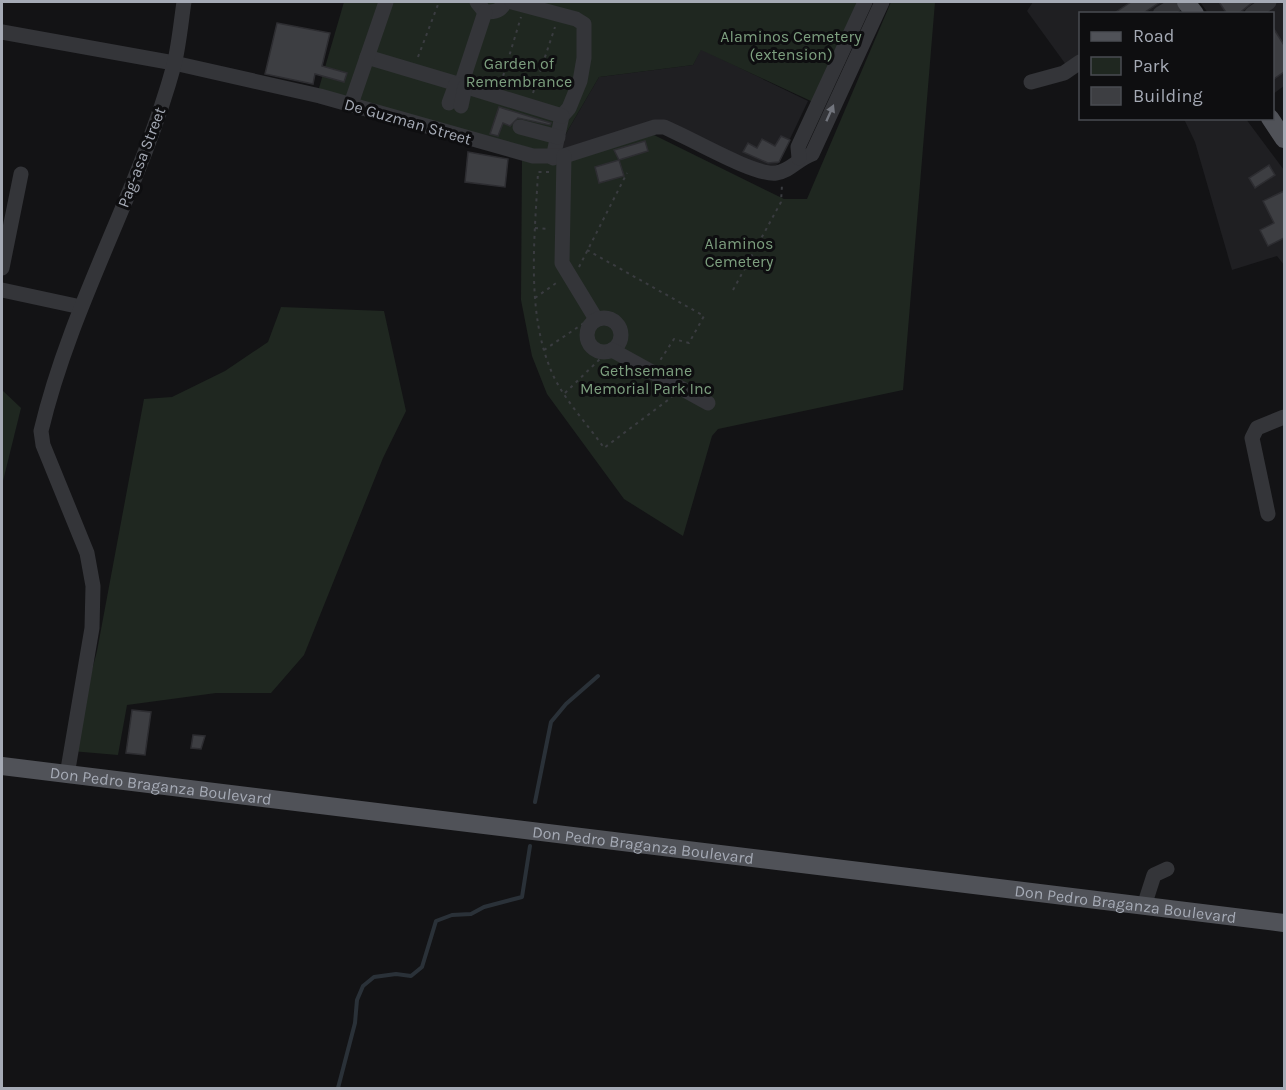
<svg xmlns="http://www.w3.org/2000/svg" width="1286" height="1090" font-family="Karla,sans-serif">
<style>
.built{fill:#1f1f22}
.green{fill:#1f2720}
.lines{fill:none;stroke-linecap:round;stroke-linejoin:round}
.stream{stroke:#2a3138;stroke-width:4}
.building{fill:#3d3e42;stroke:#2d2d31;stroke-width:1.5}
.path{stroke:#3a3c40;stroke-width:2;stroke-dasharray:3 4.5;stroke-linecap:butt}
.minor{stroke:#343539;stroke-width:15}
.major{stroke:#505258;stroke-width:18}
.oneway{fill:#72757d}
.labels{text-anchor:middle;stroke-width:6;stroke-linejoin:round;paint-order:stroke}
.park-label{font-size:16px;fill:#7d9f7f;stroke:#0e0e10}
.street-label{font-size:16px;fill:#a5aab5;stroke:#0e0e10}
</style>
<rect width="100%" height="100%" fill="#131315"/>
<!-- built -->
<g class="built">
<polygon points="1033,2 1164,2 1172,13 1080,14 1080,67 1072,73 1027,11"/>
<polygon points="1200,2 1284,2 1284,86 1273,94 1272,14 1208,13"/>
<polygon points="701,49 808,101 778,164 768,169 661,122 574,149 557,149 599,77 693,65"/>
<polygon points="1184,119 1246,119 1284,170 1284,265 1277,256 1232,270 1195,142"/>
</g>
<!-- green -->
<g class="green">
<polygon points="344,2 860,2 813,102 701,50 693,65 599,77 555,152 548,153 320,91 319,88"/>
<polygon points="891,2 935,2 903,390 718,429 712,436 683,536 624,499 547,394 532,356 521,300 522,158 654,135 784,199 807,199"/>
<polygon points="281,307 384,311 406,411 383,458 304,655 271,693 216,693 127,705 118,755 71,751 97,651 144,399 172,397 225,371 268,342"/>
<polygon points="2,390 21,408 2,485"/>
</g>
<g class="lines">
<!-- stream -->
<g class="stream">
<polyline points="535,802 551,722 566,704 598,676"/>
<polyline points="338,1088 355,1023 357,1000 363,986 374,977 396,974 411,976 422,967 436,921 452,915 471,914 484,907 522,897 530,846"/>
</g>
</g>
<!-- building -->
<g class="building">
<polygon points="1131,2 1160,2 1142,14 1113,14"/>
<polygon points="1219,2 1253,2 1238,14 1227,14"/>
<polygon points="277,23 330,33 322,66 347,73 344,82 315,74 313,84 265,74"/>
<polygon points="1272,26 1284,45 1284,72 1272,80"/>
<polygon points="499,107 551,123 550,125 518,118 510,126 503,123 498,136 490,134"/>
<polygon points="781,136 790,140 779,162 768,163 743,152 748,143 757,148 762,139 775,146"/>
<polygon points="645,141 648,151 619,160 614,150"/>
<polygon points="468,152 508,159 505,187 465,182"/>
<polygon points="619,160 624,176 599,183 595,167"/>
<polygon points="1269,165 1275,175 1255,188 1249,178"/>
<polygon points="1284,191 1284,238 1268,246 1260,230 1274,223 1263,201"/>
<polygon points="132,710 151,712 145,755 126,753"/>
<polygon points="193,735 205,736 201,749 191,748"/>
</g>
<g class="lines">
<!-- path -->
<g class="path">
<polyline points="418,57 439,2"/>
<polyline points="501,83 521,17"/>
<polyline points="533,93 555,27"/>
<path d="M 549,172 L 538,172 C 535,235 526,308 550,368 C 561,397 587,423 604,448 L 672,397"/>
<polyline points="535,228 550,229"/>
<polyline points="587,250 704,316 689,343 674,339 659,362"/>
<polyline points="579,267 627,173"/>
<polyline points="733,290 781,202 782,185"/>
<polyline points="535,298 559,281"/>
<polyline points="544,350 584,323"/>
<polyline points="565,393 602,357"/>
</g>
<!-- minor -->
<g class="minor">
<path d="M 477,2 L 485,12 C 495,12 501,11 505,2"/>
<polyline points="512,2 576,19 584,24 584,58 580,81 569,108 562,116 553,158"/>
<polyline points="1160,14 1180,2"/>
<polyline points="1252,14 1269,2"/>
<path d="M 2,32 L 174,63 L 320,96 L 533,156 L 564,156 L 655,127 L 664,127 C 689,137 754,176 776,173 C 790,171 798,159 812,154 L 882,2"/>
<polyline points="367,57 461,85 485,12"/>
<polyline points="1031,82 1064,73 1080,62"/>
<polyline points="461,85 562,116"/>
<polyline points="449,103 456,84"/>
<polyline points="351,104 386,2"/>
<polyline points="461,106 465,87"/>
<polyline points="520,127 558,137"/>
<polyline points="564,156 562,263 596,319"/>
<polyline points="799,158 798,147 865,2"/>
<polyline points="2,268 21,174"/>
<polyline points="2,290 81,307"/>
<circle cx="604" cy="335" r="17"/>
<polyline points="612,350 708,403"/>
<polyline points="1268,514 1252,438 1257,428 1284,417"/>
<path d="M 67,775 L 92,628 L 93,586 L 87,553 L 43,445 L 41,431 C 71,304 140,190 174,65 C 179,45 181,22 184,2"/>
<polyline points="1144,906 1154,875 1167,869"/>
</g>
<!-- major -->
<g class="major">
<polyline points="1186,2 1195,14"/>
<polyline points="1270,118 1284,139"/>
<path id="s1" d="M 2,766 L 1284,923"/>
</g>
</g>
<!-- one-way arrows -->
<defs><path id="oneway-solid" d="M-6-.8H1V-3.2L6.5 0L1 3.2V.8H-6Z" transform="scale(1.5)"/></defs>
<use class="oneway" href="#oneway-solid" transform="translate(830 113) rotate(-66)"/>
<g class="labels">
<!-- park labels -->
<g class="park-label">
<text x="791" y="42">Alaminos Cemetery<tspan x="791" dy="18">(extension)</tspan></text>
<text x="519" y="69">Garden of<tspan x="519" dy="18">Remembrance</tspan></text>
<text x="739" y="249">Alaminos<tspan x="739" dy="18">Cemetery</tspan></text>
<text x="646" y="376">Gethsemane<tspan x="646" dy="18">Memorial Park Inc</tspan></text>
</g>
<!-- street labels -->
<g class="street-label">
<text transform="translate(408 121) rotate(16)" y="6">De Guzman Street</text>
<text transform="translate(141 157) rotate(-69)" y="6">Pag-asa Street</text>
<text dy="6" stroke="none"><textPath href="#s1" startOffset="160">Don Pedro Braganza Boulevard</textPath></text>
<text dy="6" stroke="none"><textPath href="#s1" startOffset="646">Don Pedro Braganza Boulevard</textPath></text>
<text dy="6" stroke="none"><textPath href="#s1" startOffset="1132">Don Pedro Braganza Boulevard</textPath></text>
</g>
</g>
<!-- border -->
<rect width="1286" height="1090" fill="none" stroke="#a5aab5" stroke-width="6"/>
<!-- legend -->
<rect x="1079" y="12" width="195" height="108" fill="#0e0e10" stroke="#4a4c52" stroke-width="1.5"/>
<rect x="1091" y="32" width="30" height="9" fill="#505258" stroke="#4a4c52" stroke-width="1.5"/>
<text x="1133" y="42" font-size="18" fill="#a5aab5">Road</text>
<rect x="1091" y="57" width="30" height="18" fill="#1f2720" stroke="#4a4c52" stroke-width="1.5"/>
<text x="1133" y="72" font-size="18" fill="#a5aab5">Park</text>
<rect x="1091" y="87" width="30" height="18" fill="#3d3e42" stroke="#4a4c52" stroke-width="1.5"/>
<text x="1133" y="102" font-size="18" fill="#a5aab5">Building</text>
</svg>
